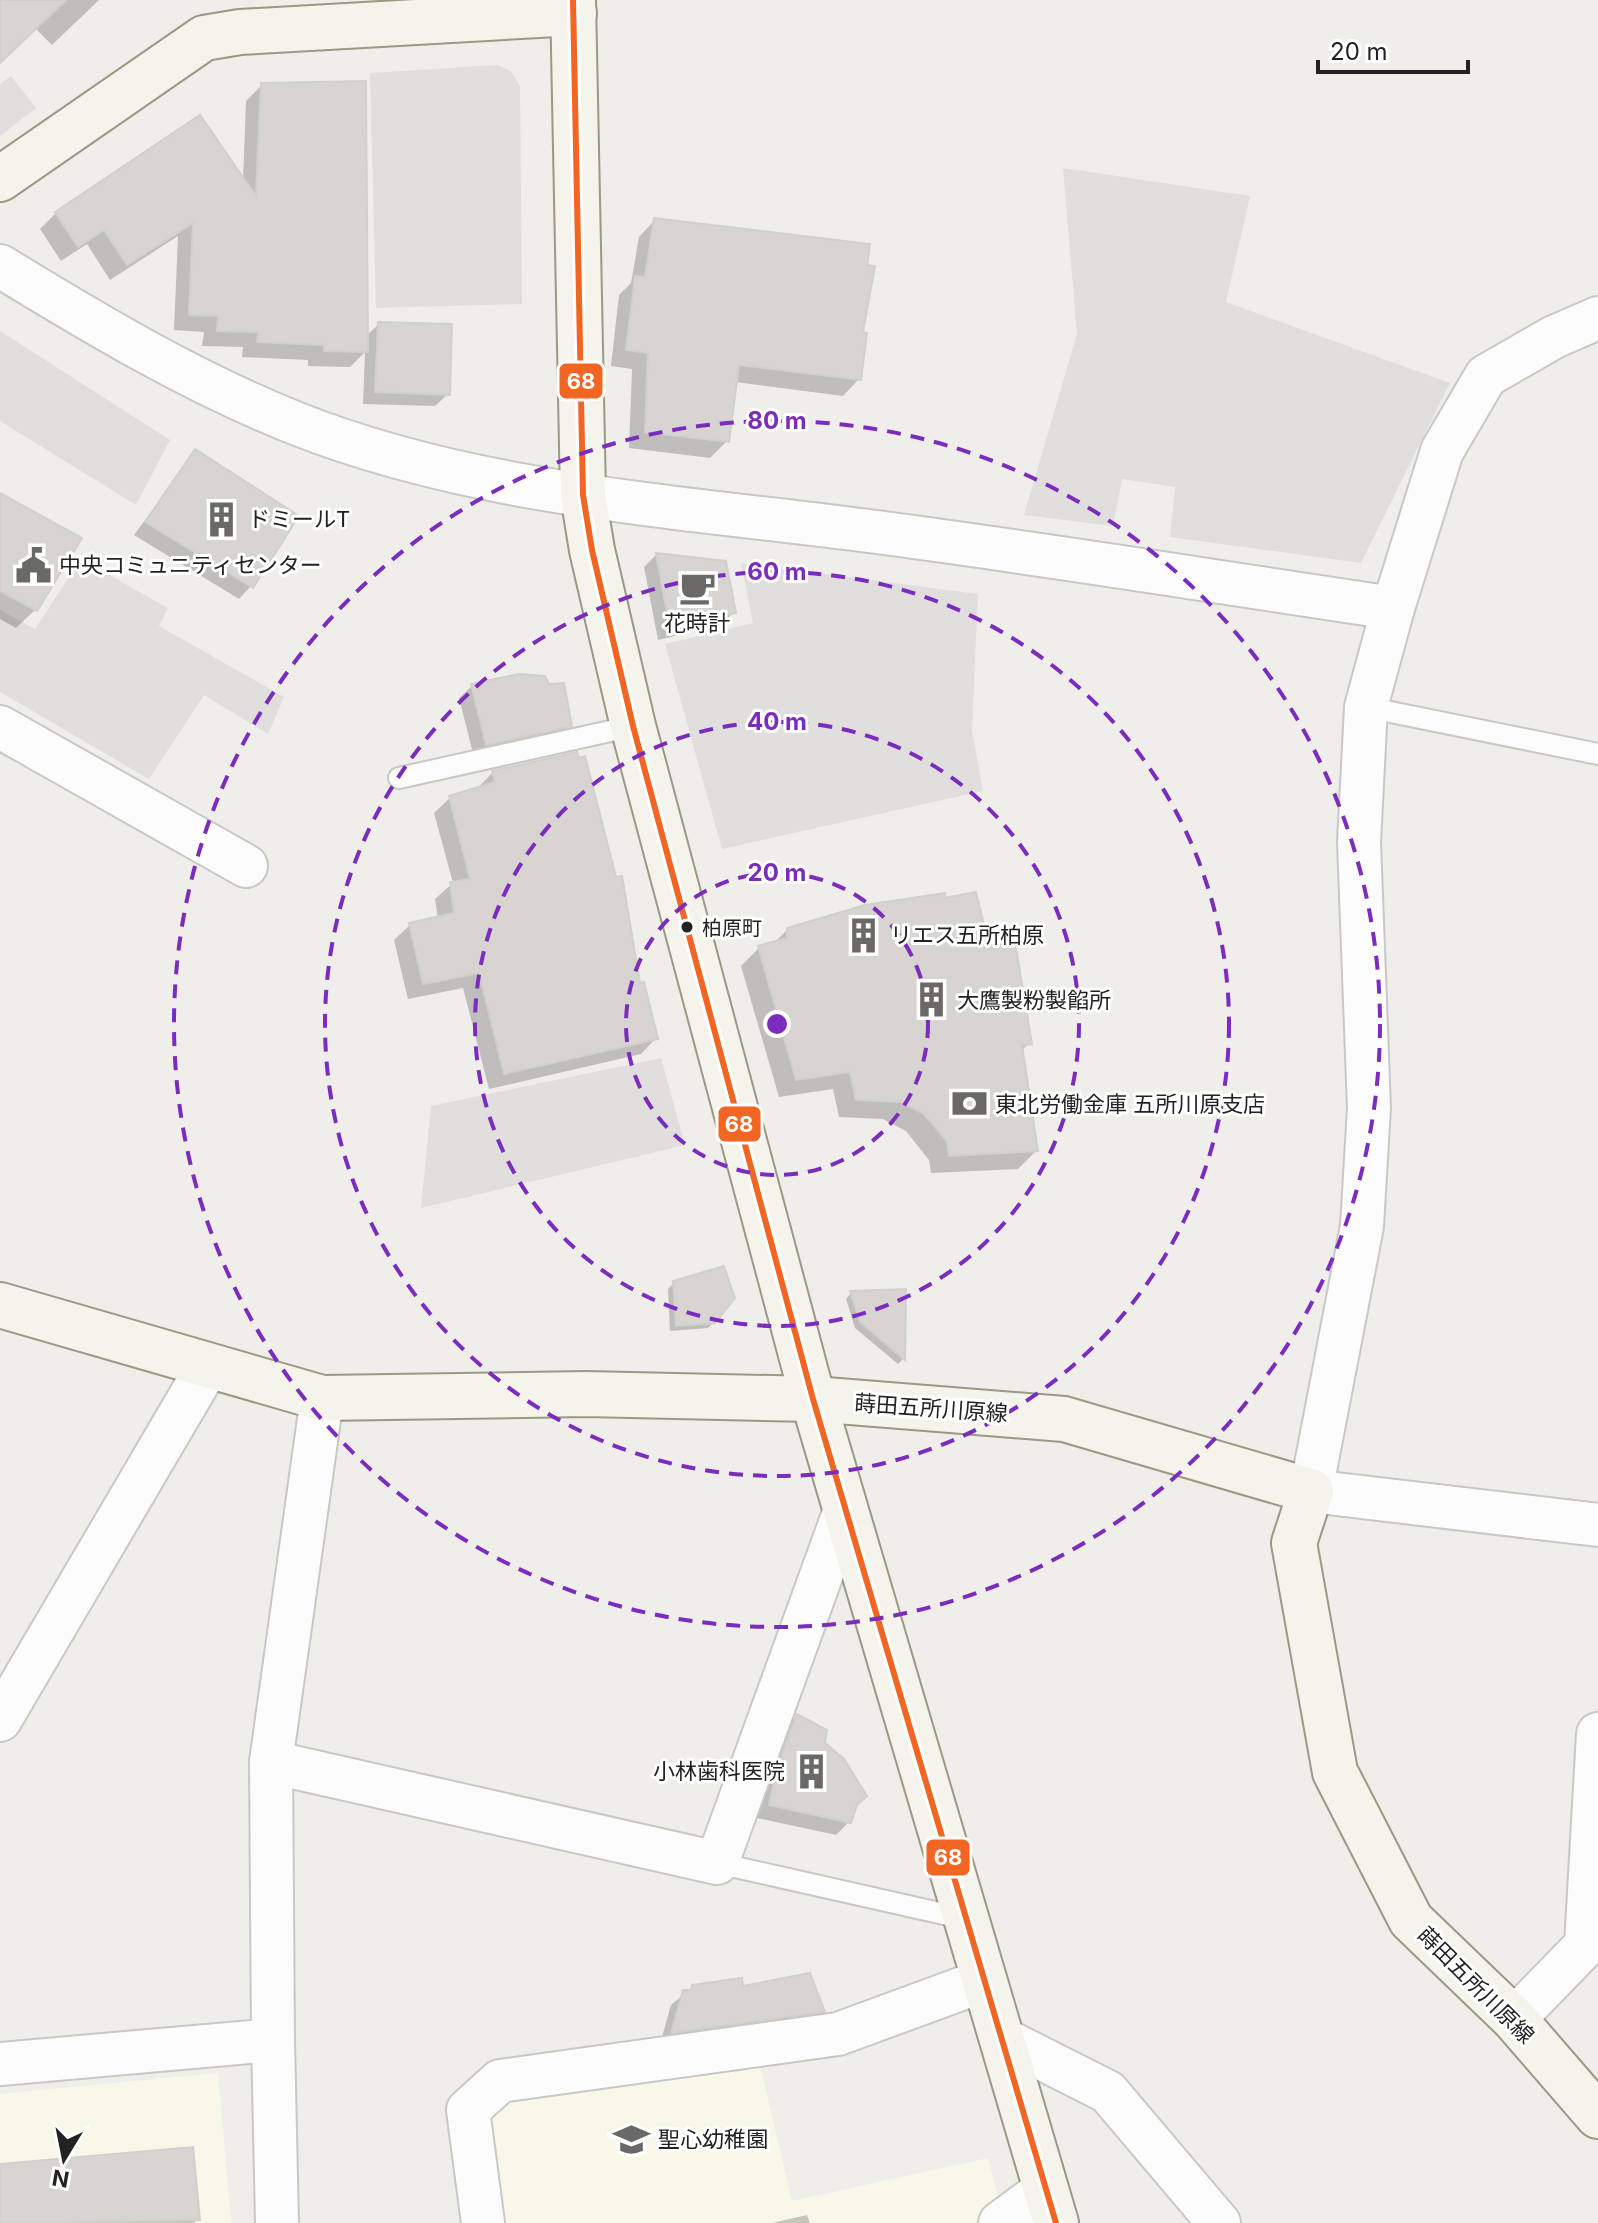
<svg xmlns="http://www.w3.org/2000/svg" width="1598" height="2223" font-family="Inter,'Noto Sans JP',sans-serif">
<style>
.education{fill:#f8f7e8}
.parking{fill:#e0dfde}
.shadow{fill:#0003}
.building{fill:#d7d4d2;stroke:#d3d0cc;stroke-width:2}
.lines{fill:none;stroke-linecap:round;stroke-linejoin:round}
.lane-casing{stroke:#c9c8c7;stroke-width:24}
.street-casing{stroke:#c9c8c7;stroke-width:46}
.secondary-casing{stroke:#999a82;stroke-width:48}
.lane{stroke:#fdfcfc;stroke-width:20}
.street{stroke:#fdfcfc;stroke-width:42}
.secondary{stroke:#f4f4ed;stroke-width:44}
.bus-1-casing{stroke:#fff;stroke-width:12}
.bus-1{stroke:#f26522;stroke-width:6}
.ring{fill:none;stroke:#7b2cbf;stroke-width:4;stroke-dasharray:14 10}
.bus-dot{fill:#222;stroke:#fff;stroke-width:3}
.labels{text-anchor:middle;stroke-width:6;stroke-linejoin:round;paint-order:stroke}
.bus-label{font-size:20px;fill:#222;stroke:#fff;text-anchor:start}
.poi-label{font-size:22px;fill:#222;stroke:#fff;text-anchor:start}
.street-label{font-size:22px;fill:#222;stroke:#fff}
.centre{fill:#7b2cbf;stroke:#fff;stroke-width:4}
.ring-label{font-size:24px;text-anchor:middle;font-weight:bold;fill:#7b2cbf;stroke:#fff;stroke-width:6;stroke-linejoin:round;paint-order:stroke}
.line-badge{stroke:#fff;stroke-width:3}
.badge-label{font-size:22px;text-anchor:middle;font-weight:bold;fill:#fff}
</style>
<rect width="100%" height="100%" fill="#f0eeeb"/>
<!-- education -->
<g class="education">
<polygon points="759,2061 792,2201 988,2158 1001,2209 982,2223 499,2223 485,2119 514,2098"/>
<polygon points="218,2073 231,2223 0,2223 0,2094"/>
</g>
<!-- parking -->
<g class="parking">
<polygon points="497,65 511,71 520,86 522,304 376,308 370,73"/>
<polygon points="11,76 36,108 0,136 0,84"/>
<polygon points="1063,168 1250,196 1226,302 1450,383 1361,563 1170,537 1175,487 1122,479 1113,526 1024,515 1077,334"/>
<polygon points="0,331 170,440 136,505 0,421"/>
<polygon points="81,559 168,608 159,626 284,697 268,734 204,695 149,779 0,692 0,610 35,629"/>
<polygon points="741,563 978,594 972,730 983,791 722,849 665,644 753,623"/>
<polygon points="661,1058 685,1145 421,1208 431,1106"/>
</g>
<!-- shadow -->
<g class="shadow">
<polygon points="0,0 99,0 52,45 35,28 0,62"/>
<polygon points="262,85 366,336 379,324 448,394 435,406 363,404 365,352 350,367 308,366 308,360 242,357 243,347 202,346 204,332 174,330 178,236 110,280 87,244 61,261 40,229 56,213 243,180 246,101"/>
<polygon points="655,220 861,334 859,379 843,396 735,382 727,441 710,458 629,448 632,369 611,366 619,295 631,283 639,237"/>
<polygon points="195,452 251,586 239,599 134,535"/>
<polygon points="0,495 35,610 16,628 0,619"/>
<polygon points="656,555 734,612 721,625 658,640 644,567"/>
<polygon points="472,686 548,686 570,726 557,738 474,757 459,698"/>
<polygon points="493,772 638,985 656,1038 641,1054 489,1089 463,988 408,999 394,940 410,925 438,919 435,899 453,883 434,813 450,798 478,788"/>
<polygon points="942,900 986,944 1029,1043 1021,1051 1036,1151 1018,1169 931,1173 929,1160 906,1131 883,1119 839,1117 833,1089 779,1097 741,966 759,948 773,944 788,929"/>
<polygon points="674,1283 714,1322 708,1328 670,1331 668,1289"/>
<polygon points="904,1291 903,1359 898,1364 855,1328 846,1299 851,1293"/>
<polygon points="797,1716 823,1744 854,1806 849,1822 836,1835 757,1818 764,1785 785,1729"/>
<polygon points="693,1987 742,1988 823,2011 811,2023 660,2044 671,2005"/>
<polygon points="0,2166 198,2219 194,2223 0,2223"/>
<polygon points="807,2215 810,2223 772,2223"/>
</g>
<!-- building -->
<g class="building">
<polygon points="0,0 66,0 0,63"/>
<polygon points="366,81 368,352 324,351 324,345 257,342 258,332 217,331 218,316 189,315 193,223 127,265 104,230 78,247 55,212 200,115 256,196 261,83"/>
<polygon points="654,218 870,244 867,265 875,266 863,332 867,333 861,380 739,365 729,442 645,432 648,353 626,350 635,276 645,277"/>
<polygon points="378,322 452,324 450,395 375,392"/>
<polygon points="195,449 299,516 253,588 145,522"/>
<polygon points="0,493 82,538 37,611 0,591"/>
<polygon points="656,553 726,561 736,613 670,629"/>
<polygon points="519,674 545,676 549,684 564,683 572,726 486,745 471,684"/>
<polygon points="577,752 579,758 585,756 616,877 622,876 640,983 644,982 658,1039 504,1074 479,973 423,984 409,923 454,913 450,882 470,879 449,796 495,782 492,771"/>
<polygon points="976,892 988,942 1014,936 1032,1044 1022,1045 1038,1151 949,1156 947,1141 924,1114 902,1102 856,1100 850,1072 796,1080 758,946 787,938 787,928 865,905 945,893 944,898"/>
<polygon points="724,1266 735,1298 715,1323 676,1326 673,1281"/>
<polygon points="906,1289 905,1360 860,1322 850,1291"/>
<polygon points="797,1714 827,1730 825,1743 844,1759 867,1796 857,1805 851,1823 769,1805 776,1771"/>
<polygon points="810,1973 825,2012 671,2033 683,1990 691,1990 692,1985 742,1978 743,1986"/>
<polygon points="193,2147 200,2220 0,2223 0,2164"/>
</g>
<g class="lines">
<defs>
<g id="lane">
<polyline points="1366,707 1598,754"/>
<polyline points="399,778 633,726"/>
<polyline points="717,1863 966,1919"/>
</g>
<g id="street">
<path d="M 0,266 C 95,324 192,382 295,423 C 469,492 661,505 845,528 C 1028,551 1210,581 1393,608 L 1442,451 L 1486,376 L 1554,337 L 1598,318"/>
<polyline points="1393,608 1366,707 1359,842 1369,1108 1362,1226 1311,1491 1598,1525"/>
<polyline points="0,727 246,866"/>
<polyline points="0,1720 208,1366"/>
<polyline points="271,1762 717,1863 845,1510"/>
<polyline points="1514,2019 1586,1945 1598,1734"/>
<polyline points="1001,2038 1108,2092 1219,2223"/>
<polyline points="273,2040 277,2223"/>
<polyline points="0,2064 273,2040 271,1762 322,1398"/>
<polyline points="483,2223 468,2110 500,2081 838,2034 985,1980"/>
<polyline points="1000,2223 1046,2189"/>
</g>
<g id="secondary">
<polyline points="573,0 583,495 592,550 633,726 813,1399 1056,2223"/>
<polyline points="0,179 204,38 240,32 574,13"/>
<polyline points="0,1305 322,1398 586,1394 813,1399 1064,1419 1311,1491 1294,1543 1335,1772 1411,1920 1514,2019 1598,2116"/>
</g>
</defs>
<!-- lane casing -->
<use href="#lane" class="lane-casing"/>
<!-- street casing -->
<use href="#street" class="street-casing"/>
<!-- secondary casing -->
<use href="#secondary" class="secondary-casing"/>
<!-- lane -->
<use href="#lane" class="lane"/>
<!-- street -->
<use href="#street" class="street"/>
<!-- secondary -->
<use href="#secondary" class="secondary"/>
<defs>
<polyline id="bus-1" points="573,0 583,495 592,550 633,726 813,1399 1056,2223"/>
</defs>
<!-- bus-1 casing -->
<use href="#bus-1" class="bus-1-casing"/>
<!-- bus-1 -->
<use href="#bus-1" class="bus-1"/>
</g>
<!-- distance rings -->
<g class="ring">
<circle cx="777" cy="1024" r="151"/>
<circle cx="777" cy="1024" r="302"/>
<circle cx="777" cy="1024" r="452"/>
<circle cx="777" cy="1024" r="603"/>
</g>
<!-- icons -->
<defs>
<symbol id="building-bare" viewBox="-9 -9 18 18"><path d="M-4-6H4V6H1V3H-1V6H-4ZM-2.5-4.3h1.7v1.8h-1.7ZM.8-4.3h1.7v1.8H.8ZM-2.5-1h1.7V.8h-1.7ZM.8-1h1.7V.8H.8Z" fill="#6a6968" stroke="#fff" stroke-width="2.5" paint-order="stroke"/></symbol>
<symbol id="civic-bare" viewBox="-9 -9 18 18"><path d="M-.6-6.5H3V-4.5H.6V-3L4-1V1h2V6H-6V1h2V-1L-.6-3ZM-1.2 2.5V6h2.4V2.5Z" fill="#6a6968" stroke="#fff" stroke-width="2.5" paint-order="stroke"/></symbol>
<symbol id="cafe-bare" viewBox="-9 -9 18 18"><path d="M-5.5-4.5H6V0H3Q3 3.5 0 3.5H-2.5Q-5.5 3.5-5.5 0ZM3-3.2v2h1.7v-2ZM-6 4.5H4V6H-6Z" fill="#6a6968" stroke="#fff" stroke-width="2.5" paint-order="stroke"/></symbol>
<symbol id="bank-bare" viewBox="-9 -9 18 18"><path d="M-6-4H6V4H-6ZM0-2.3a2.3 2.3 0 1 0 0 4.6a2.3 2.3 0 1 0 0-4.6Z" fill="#6a6968" stroke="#fff" stroke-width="2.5" paint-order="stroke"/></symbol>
<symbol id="school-bare" viewBox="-9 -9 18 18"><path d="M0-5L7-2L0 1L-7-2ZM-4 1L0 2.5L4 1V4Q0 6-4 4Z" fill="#6a6968" stroke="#fff" stroke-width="2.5" paint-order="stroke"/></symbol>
</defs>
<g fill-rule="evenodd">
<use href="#building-bare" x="196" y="494" width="51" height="51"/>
<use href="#civic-bare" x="8" y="540" width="51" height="51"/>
<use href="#cafe-bare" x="672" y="562" width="51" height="51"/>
<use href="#building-bare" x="838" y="910" width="51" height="51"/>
<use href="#building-bare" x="906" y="974" width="51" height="51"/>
<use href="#bank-bare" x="944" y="1078" width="51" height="51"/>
<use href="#building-bare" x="786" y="1746" width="51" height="51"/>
<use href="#school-bare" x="606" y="2114" width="51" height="51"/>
</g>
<!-- markers -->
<circle class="bus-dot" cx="687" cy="927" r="7"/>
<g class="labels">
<!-- bus labels -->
<g class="bus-label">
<text x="702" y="935">柏原町</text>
</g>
<!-- poi labels -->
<g class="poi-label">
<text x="248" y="527">ドミールT</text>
<text x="59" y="573">中央コミュニティセンター</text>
<text x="697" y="631" text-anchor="middle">花時計</text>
<text x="890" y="943">リエス五所柏原</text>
<text x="957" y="1008">大鷹製粉製餡所</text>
<text x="995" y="1112">東北労働金庫 五所川原支店</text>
<text x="785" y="1779" text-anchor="end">小林歯科医院</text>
<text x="658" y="2147">聖心幼稚園</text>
</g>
<!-- street labels -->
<g class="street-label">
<text transform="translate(931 1408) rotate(4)" y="8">蒔田五所川原線</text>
<text transform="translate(1476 1985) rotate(45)" y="8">蒔田五所川原線</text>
</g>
</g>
<circle cx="777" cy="1024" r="12" class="centre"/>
<g class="ring-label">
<text x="777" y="429">80 m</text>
<text x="777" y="580">60 m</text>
<text x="777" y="730">40 m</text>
<text x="777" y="881">20 m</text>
</g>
<g class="line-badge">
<rect x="558" y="362" width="46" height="38" rx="8" fill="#f26522"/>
<rect x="717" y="1105" width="45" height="38" rx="8" fill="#f26522"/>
<rect x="925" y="1838" width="46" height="39" rx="8" fill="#f26522"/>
</g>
<g class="badge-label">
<text x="581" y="389">68</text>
<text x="739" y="1132">68</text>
<text x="948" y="1865">68</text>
</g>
<!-- north arrow -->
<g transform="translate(64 2159) rotate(190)" stroke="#ffffff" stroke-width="6" paint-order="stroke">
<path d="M0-6L14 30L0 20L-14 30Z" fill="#222222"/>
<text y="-12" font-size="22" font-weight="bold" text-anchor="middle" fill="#222222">N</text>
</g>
<!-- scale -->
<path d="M1318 60v12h150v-12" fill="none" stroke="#222222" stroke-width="4"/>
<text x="1330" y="60" font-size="24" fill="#222222" stroke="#ffffff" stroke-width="6" paint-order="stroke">20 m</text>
</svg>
